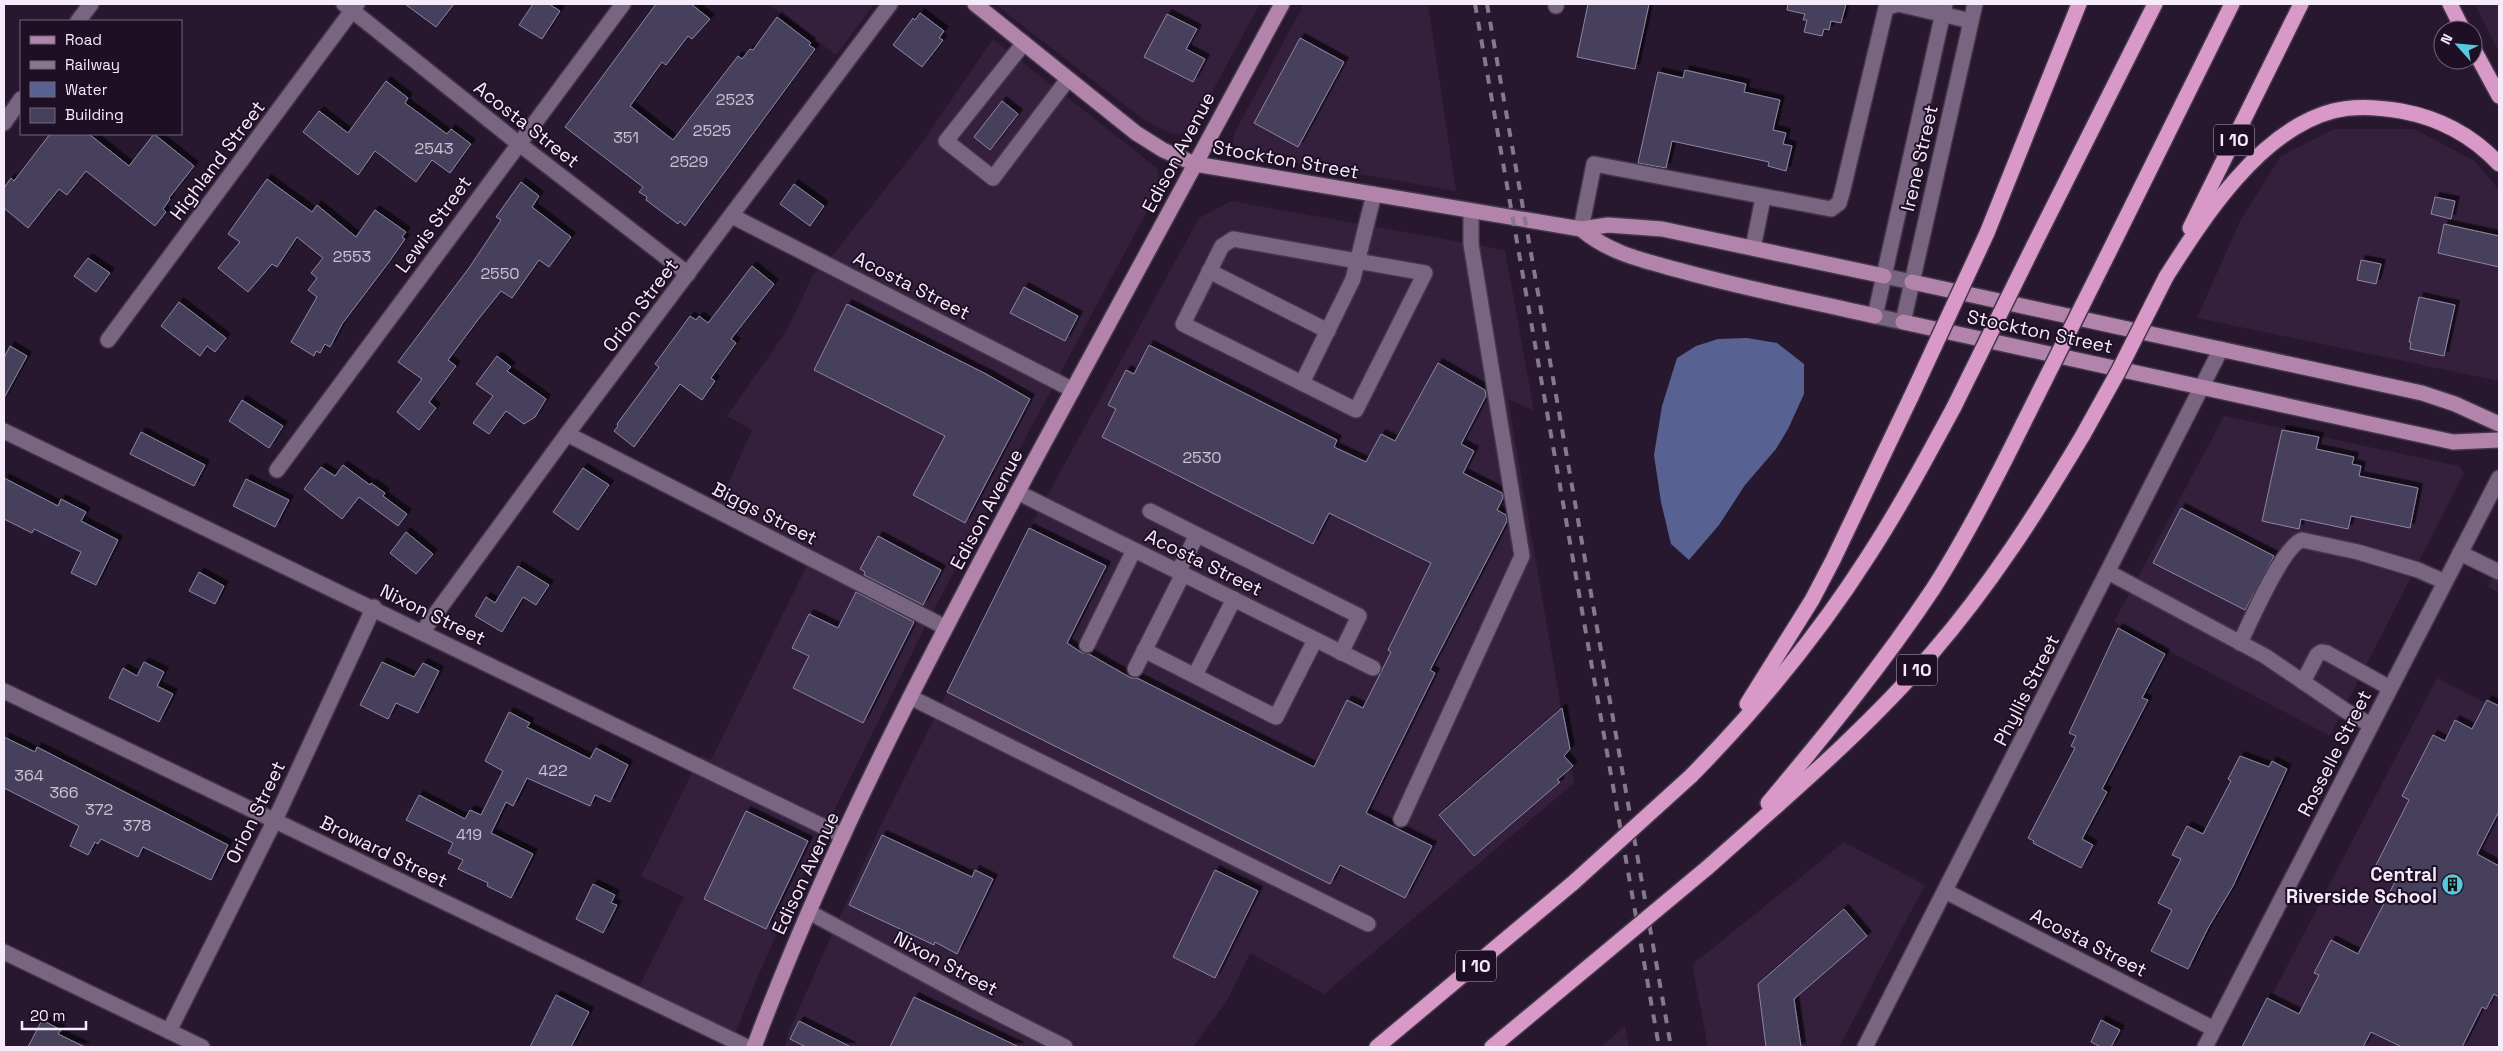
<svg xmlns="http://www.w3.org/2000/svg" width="2503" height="1051" font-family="'Space Grotesk',sans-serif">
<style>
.built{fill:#341f3c}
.water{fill:#576293}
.building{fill:#463f5c;stroke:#8c86a6;filter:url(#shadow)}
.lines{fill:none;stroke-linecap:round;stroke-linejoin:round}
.minor-casing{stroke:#433649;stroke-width:18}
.major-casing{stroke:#433649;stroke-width:18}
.highway-casing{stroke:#433649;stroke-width:18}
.minor{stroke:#796581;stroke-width:15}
.major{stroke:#b284ac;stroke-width:15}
.highway{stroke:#d899c8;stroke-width:15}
.rail{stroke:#86798c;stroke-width:4;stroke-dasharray:9 9;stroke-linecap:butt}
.highway-bridge-casing{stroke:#433649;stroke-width:18;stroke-linecap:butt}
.highway-bridge{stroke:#d899c8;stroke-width:15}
.labels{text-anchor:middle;stroke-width:4;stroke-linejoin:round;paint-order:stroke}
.number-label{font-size:16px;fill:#cac0d3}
.shield{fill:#1e0f25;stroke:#b5a9bb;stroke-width:1}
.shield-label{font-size:18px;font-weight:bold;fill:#f6ebfb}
.street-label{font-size:19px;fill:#f6ebfb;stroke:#1e0f25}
.poi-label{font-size:19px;font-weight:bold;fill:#f6ebfb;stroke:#1e0f25;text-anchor:end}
</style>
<defs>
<filter id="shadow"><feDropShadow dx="4.5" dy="-4.5" stdDeviation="0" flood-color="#0009"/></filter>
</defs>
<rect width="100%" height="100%" fill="#28182f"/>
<!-- built -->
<g class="built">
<polygon points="768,4 874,4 836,55"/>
<polygon points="995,4 1260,4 1193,127 1186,133 1177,134 1167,132 1141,118"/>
<polygon points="1304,4 1428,4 1456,191 1245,154 1236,148 1233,143 1235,132"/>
<polygon points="2475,4 2499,4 2499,52"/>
<polygon points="993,39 1157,168 1161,185 932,613 813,853 758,976 735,1034 639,987 684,897 641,876 701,755 711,760 813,553 719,504 752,430 727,416 786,332 813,275 831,257 921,144"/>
<polygon points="2334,129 2414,129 2475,161 2499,190 2499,381 2197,318 2240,221 2281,156"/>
<polygon points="1231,201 1505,250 1534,411 1508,399 1574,783 1324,994 1250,953 1227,1001 1193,1047 785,1047 789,1031 878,831 1030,527 1199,218"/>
<polygon points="2224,416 2459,466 2464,473 2330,736 2114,622"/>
<polygon points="2499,565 2499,592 2488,587"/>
<polygon points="2437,678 2499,710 2499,1047 2245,1047"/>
<polygon points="1844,842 1925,885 1839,1047 1708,1047 1692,965"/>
<polygon points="1625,1026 1629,1047 1601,1047"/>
</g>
<!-- water -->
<polygon class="water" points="1747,338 1777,343 1804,364 1804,394 1788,429 1776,449 1745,485 1719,525 1689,560 1671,544 1661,502 1654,455 1662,406 1677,358 1696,346 1718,339"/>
<!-- building -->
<g class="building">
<polygon points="405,4 454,4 436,27"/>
<polygon points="533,4 549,4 560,11 542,39 519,25"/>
<polygon points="656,4 691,4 710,19 692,39 688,36 666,65 662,62 630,106 673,140 738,56 742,59 750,49 753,50 777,17 811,43 809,45 815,49 685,226 680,221 678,224 646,200 647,197 639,192 643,187 565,127"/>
<polygon points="1588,4 1649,4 1635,69 1577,57"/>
<polygon points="1788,4 1846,4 1841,23 1831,21 1829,30 1824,29 1822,36 1804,32 1807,20 1803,20 1805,14 1787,10"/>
<polygon points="920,13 944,31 939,38 943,40 922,67 893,45 913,18 915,20"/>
<polygon points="1167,14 1197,29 1186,49 1205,59 1193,82 1144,57"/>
<polygon points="1300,38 1344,62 1298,147 1254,123"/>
<polygon points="1685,70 1746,84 1744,92 1780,100 1773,130 1786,133 1783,144 1792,146 1786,171 1768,166 1769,162 1672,141 1666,168 1638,163 1658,72 1683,78"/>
<polygon points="386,81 408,98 405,103 447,134 451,129 471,144 450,173 432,160 416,182 375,151 358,175 303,132 319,111 348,133"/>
<polygon points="1002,101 1018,114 990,150 974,137"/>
<polygon points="50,134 89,134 129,166 154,134 194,166 169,198 170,199 163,209 166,212 155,226 86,171 67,195 59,189 28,228 4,208 4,188 11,178 14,181"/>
<polygon points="267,179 312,212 317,205 356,237 375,210 406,232 402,237 405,239 389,262 342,324 330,347 325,344 320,353 316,351 314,356 291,342 317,297 308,290 317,278 311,273 323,258 297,237 277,267 272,264 248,292 218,268 240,242 228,234"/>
<polygon points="521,182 539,196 532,207 571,237 549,267 539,260 512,298 501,291 477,321 448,360 456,366 429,402 436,408 419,430 397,412 422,379 398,362 469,268 501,220 496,217"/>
<polygon points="794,184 824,206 810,226 780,204"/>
<polygon points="2435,197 2455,201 2451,219 2431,214"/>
<polygon points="2444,224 2499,236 2499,267 2438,253"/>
<polygon points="88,258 110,273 96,292 74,276"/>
<polygon points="2361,260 2381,264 2376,284 2357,280"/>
<polygon points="752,266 774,284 731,339 736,343 711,378 715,381 702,400 680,384 634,447 614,431 618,426 617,424 659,367 655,364 690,316 696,320 699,316 708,323"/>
<polygon points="1024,287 1078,316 1065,341 1010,313"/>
<polygon points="2419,297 2455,305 2444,356 2410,349 2411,342 2409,342"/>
<polygon points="179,302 226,338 215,352 207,346 200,356 161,326"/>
<polygon points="847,304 986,374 1030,399 965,523 913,495 945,436 814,370"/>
<polygon points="1149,345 1337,440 1334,447 1366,462 1381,434 1395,441 1438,363 1485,390 1486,396 1461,444 1474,451 1463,473 1502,493 1503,498 1497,510 1506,515 1507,521 1430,670 1435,673 1366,813 1432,846 1405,898 1340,865 1330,884 947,692 1029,528 1106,566 1067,643 1082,653 1089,654 1131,678 1137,678 1314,767 1347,700 1363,708 1391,652 1388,650 1431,563 1329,513 1313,544 1102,437 1116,409 1108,405 1126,370 1134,374"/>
<polygon points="10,346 27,356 4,398 4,358"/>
<polygon points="497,356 511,367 507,371 546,399 535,417 524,424 506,411 489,434 473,423 493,396 476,384"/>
<polygon points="242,400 283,426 269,448 229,421"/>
<polygon points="2282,430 2319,437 2316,449 2354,457 2352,464 2361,466 2359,476 2418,488 2410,528 2351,516 2348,529 2301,519 2299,529 2262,521"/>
<polygon points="141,432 205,465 194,486 130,454"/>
<polygon points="343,465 370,485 371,483 385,493 383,496 407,514 398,526 359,497 342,519 304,489 321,467 335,476"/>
<polygon points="583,468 609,485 578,530 553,512"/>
<polygon points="4,478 58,506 61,499 86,512 81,521 118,540 96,585 71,573 81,552 34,529 32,533 4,519"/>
<polygon points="246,479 289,500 275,527 233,506"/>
<polygon points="2181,508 2274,556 2245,610 2153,563"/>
<polygon points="406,532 433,554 416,574 390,553"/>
<polygon points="878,536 941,570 923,605 864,575 865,572 860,569"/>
<polygon points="518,566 549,585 536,605 523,597 502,632 475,616 486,597 495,603"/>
<polygon points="199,572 224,586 215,604 189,591"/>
<polygon points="856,592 914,622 863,723 793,688 809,656 792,648 809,614 838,628"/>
<polygon points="2118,628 2165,654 2142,698 2148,700 2102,789 2107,792 2082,839 2093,845 2081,868 2033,843 2034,841 2028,838 2075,748 2071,746 2076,736 2069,733"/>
<polygon points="144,662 164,672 157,686 173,694 159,722 109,698 123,668 137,676"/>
<polygon points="382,662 414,677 423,663 439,671 418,713 396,703 388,719 360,705"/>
<polygon points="2487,700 2499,706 2499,811 2477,854 2499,866 2499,997 2494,994 2486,1009 2482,1007 2462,1047 2402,1047 2371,1032 2363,1047 2242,1047 2267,998 2299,1014 2319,975 2314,973 2331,940 2358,954 2396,880 2374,869 2409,800 2402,796 2433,735 2445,741 2455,720 2472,729"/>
<polygon points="1562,708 1570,749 1564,756 1573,766 1557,780 1560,782 1474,856 1439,815"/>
<polygon points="509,712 530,723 527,727 590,759 596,748 628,765 610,802 595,795 590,806 527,778 513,806 506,802 491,833 533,854 511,898 487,886 488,883 458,869 463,860 448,853 453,843 406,820 419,795 465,819 470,810 481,815 503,771 485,761"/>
<polygon points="4,737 35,752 37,747 228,845 211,880 143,847 138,857 101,839 98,844 95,842 88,855 70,846 79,826 4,788"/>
<polygon points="2240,756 2269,767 2272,761 2287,769 2233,886 2208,928 2188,969 2151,951 2172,910 2158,903 2181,859 2172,855 2187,826 2203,834 2231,781 2228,779"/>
<polygon points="746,811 808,841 766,929 704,899"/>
<polygon points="882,835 972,877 975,870 993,879 957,954 935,942 934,945 849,905"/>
<polygon points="1215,870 1258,891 1215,978 1173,957"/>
<polygon points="593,884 615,895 611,903 617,905 603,933 576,919"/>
<polygon points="1844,909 1867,936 1794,999 1801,1047 1766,1047 1758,984"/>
<polygon points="556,995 589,1012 571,1047 530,1047"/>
<polygon points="914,997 1019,1047 890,1047"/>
<polygon points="42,1020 61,1030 58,1034 85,1047 28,1047"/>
<polygon points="2101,1020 2120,1030 2111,1047 2101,1047 2091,1042"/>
<polygon points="799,1021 851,1047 806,1047 790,1039"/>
</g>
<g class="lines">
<defs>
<g id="minor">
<polyline points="344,4 518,143 688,274"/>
<polyline points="1945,4 1875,316 1903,322 1975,4"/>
<polyline points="1556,6 1556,4"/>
<polyline points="78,21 91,4"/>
<polyline points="1024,43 946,141 993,178 1068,79"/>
<polyline points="4,123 21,99"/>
<polyline points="732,216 1073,390"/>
<polyline points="1581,229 1594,164 1831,209 1839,203 1842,193 1886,8 1898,4 1971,21"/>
<polygon points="1233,239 1425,273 1356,410 1183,324 1222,246"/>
<polyline points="1753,248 1763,198"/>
<polyline points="1209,271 1328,331"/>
<polyline points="1884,276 1912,282"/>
<polyline points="108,340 357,4"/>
<polyline points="1302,383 1353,279 1374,194"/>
<polyline points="4,431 843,836"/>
<polyline points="567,434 945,627"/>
<polyline points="277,470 623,4"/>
<polyline points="1017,492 1373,668"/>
<polyline points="1150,511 1359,616 1341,653"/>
<polyline points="2460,553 2499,572"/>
<polyline points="1178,572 1197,535"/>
<polyline points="2108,572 2265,656 2346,711 2371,725"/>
<polyline points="423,631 567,434 890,4"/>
<path d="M 2240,643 C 2250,622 2283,546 2302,540 L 2358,552 L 2418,570 L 2445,582"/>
<polyline points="1087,645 1134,550"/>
<polyline points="1144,650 1276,717 1315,640"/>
<polyline points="1135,669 1183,574"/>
<polyline points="1195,675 1234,599"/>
<polyline points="2303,682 2317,655 2321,652 2327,653 2390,688"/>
<polyline points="4,691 747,1047"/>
<polyline points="910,697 1368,924"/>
<polyline points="1401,819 1522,556 1471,244 1471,211"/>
<polyline points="1945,891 2214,1029"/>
<polyline points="809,912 980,1004 1065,1047"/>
<polyline points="4,952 202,1047"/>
<polyline points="169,1031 275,820 374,607"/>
<polyline points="1865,1047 2221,349"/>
<polyline points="2205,1047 2499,478"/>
</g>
<g id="major">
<polyline points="975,4 1136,133 1163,150 1195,164 1581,229 1608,225 1662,229 1884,276"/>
<path d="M 1581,229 C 1610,254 1646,261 1682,271 C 1746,289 1811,301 1875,316"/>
<polyline points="1912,282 2422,393 2455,404 2499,424"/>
<polyline points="1903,322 2453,442 2499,440"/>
<path d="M 754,1047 C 831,841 934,647 1038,454 C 1119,304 1200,154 1282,4"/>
</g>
<g id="highway">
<polyline points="2450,4 2463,30"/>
<polyline points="2473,48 2499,96"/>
<polyline points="2190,228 2301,4"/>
<polyline points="1987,233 2079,4"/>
<polyline points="2034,245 2155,4"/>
<polyline points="2104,262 2232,4"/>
<path d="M 2166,277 C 2204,217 2260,130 2333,111 C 2355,105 2378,107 2401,111 C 2439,118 2473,136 2499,164"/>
<polyline points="1747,704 1812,600 1833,560 1911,397"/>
<path d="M 1691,776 C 1757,709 1818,635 1869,555 C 1900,507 1927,457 1954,407"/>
<path d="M 1768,803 C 1826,734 1883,664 1933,589 C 1967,536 1996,479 2024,422"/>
<path d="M 1707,868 C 1784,799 1864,732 1932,653 C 1990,586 2038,511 2083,435"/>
<polyline points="1377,1047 1573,883"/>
<polyline points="1492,1047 1587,968"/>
</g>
</defs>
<!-- minor casing -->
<use href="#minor" class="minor-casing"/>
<!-- major casing -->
<use href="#major" class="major-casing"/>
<!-- highway casing -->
<use href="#highway" class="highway-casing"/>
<!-- minor -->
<use href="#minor" class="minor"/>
<!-- major -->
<use href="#major" class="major"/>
<!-- highway -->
<use href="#highway" class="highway"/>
<!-- rail -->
<g class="rail">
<polyline points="1475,4 1659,1047"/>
<polyline points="1487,4 1671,1047"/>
</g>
<defs>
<g id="highway-bridge">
<polyline points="1911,397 1987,233"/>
<polyline points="1954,407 2034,245"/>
<polyline points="2024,422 2104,262"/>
<polyline points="2083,435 2118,372 2166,277"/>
<polyline points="1573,883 1691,776"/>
<polyline points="1587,968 1707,868"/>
</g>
</defs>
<!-- highway-bridge casing -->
<use href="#highway-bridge" class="highway-bridge-casing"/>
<!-- highway-bridge -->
<use href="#highway-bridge" class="highway-bridge"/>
</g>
<!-- icons -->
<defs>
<symbol id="building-disc" viewBox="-11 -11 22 22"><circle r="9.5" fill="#55cade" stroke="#1e0f25"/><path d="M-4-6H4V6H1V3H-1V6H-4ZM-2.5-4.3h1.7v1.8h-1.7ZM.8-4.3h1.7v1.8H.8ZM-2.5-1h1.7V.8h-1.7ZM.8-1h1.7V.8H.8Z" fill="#111"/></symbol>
</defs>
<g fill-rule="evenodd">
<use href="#building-disc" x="2440" y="872" width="25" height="25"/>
</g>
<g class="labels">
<!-- number labels -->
<g class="number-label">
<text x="735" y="105">2523</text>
<text x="712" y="136">2525</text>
<text x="626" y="143">351</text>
<text x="434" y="154">2543</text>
<text x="689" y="167">2529</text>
<text x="352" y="262">2553</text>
<text x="500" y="279">2550</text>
<text x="1202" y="463">2530</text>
<text x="553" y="776">422</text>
<text x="29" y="781">364</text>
<text x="64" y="798">366</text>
<text x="99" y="815">372</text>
<text x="137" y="831">378</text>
<text x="469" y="840">419</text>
</g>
<!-- shield labels -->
<g class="shield">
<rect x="2214" y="124.5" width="40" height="31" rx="4"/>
<rect x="1897" y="654.5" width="40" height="31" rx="4"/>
<rect x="1456" y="950.5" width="40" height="31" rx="4"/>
</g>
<g class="shield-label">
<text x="2234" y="146">I 10</text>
<text x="1917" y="676">I 10</text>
<text x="1476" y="972">I 10</text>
</g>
<!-- street labels -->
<g class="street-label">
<text transform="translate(527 124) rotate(38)" y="7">Acosta Street</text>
<text transform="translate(1178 152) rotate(-62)" y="7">Edison Avenue</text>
<text transform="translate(1919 158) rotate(-77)" y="7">Irene Street</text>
<text transform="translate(1286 159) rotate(10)" y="7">Stockton Street</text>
<text transform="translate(217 160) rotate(-53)" y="7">Highland Street</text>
<text transform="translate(433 224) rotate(-54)" y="7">Lewis Street</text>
<text transform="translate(912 285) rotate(27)" y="7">Acosta Street</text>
<text transform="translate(640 305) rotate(-53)" y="7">Orion Street</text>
<text transform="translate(2040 331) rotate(12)" y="7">Stockton Street</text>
<text transform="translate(986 509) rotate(-62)" y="7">Edison Avenue</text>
<text transform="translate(765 513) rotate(27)" y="7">Biggs Street</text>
<text transform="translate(1204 562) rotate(26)" y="7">Acosta Street</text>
<text transform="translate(433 614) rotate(26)" y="7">Nixon Street</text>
<text transform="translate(2026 690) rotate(-63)" y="7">Phyllis Street</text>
<text transform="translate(2334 753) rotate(-63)" y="7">Rosselle Street</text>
<text transform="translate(255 812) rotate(-64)" y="7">Orion Street</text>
<text transform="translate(384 851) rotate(26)" y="7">Broward Street</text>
<text transform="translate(805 873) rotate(-65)" y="7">Edison Avenue</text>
<text transform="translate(2089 942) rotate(27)" y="7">Acosta Street</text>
<text transform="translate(946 963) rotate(28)" y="7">Nixon Street</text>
</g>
<!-- poi labels -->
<g class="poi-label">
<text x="2437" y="881">Central<tspan x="2437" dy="22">Riverside School</tspan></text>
</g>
</g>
<!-- border -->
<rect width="2503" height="1051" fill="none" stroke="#f6ebfb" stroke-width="10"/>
<!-- legend -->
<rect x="20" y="20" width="162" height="115" fill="#1e0f25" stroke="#74677b"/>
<rect x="30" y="36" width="25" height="8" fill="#b284ac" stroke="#74677b"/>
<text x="65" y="45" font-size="15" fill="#f6ebfb">Road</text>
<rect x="30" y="61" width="25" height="8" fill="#86798c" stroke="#74677b"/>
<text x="65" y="70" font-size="15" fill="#f6ebfb">Railway</text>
<rect x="30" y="82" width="25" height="15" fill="#576293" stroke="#74677b"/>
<text x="65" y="95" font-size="15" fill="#f6ebfb">Water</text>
<rect x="30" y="108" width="25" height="15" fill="#463f5c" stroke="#74677b"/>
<text x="65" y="120" font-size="15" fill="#f6ebfb">Building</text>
<!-- north arrow -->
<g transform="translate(2458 45) rotate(297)"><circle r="24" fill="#1e0f25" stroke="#74677b"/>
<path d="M0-4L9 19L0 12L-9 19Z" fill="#55cade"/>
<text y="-8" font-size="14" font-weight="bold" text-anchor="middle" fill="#f6ebfb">N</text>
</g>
<!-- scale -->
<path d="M22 1021v8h64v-8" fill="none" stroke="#f6ebfb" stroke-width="2.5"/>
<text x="30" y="1021" font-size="15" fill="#f6ebfb" stroke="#1e0f25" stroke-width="4" paint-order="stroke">20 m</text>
</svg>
